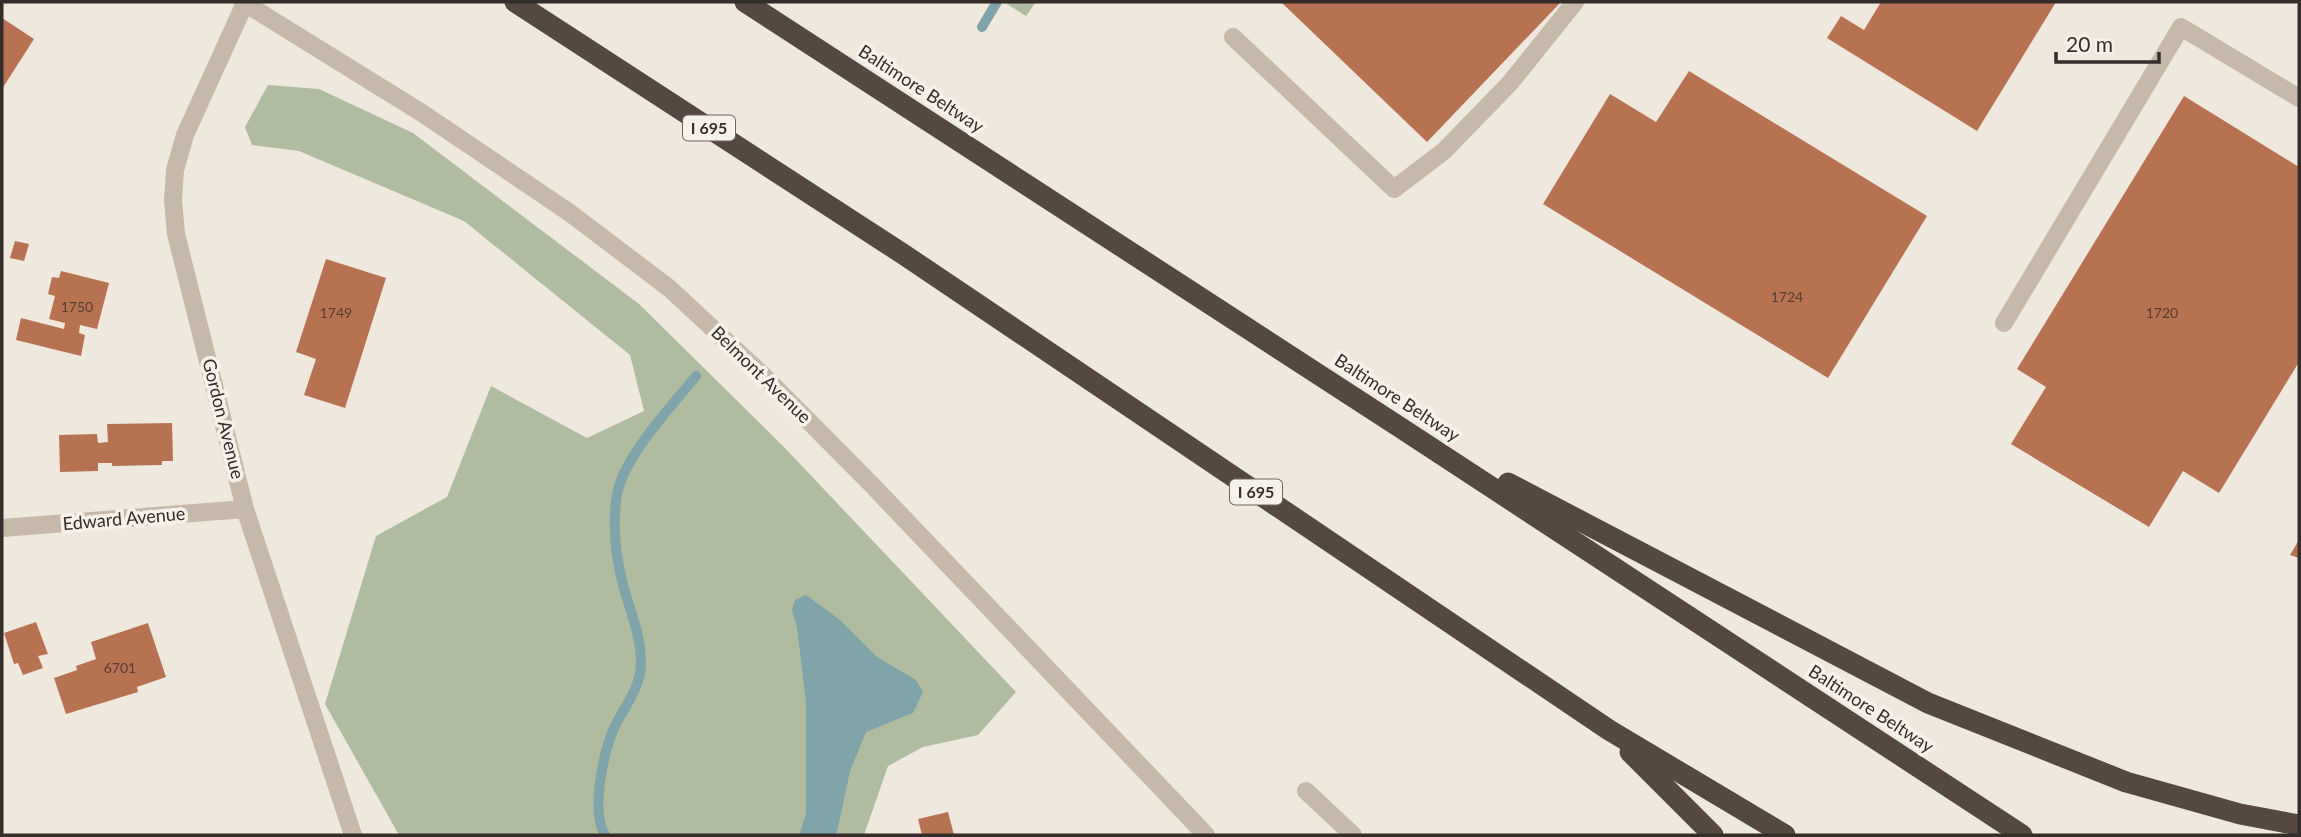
<svg xmlns="http://www.w3.org/2000/svg" width="2301" height="837" font-family="Lato,sans-serif">
<style>
.green{fill:#b0bc9f}
.water{fill:#7fa4a9}
.lines{fill:none;stroke-linecap:round;stroke-linejoin:round}
.stream{stroke:#7fa4a9;stroke-width:10}
.building{fill:#b77252}
.lane{stroke:#c6b9aa;stroke-width:18}
.street{stroke:#c6b9aa;stroke-width:18}
.highway{stroke:#544841;stroke-width:21}
.labels{text-anchor:middle;stroke-width:7;stroke-linejoin:round;paint-order:stroke}
.number-label{font-size:14px;fill:#553e33}
.shield{fill:#f7f2e9;stroke:#6e6863;stroke-width:2}
.shield-label{font-size:16px;font-weight:bold;fill:#342d29}
.street-label{font-size:18px;fill:#342d29;stroke:#f7f2e9}
</style>
<rect width="100%" height="100%" fill="#efe8dd"/>
<!-- green -->
<g class="green">
<polygon points="1004,2 1036,2 1026,16"/>
<polygon points="268,85 319,89 413,133 639,304 783,446 1016,692 978,735 923,747 888,766 864,835 399,835 325,704 376,536 447,497 491,386 587,438 644,411 630,355 464,221 299,151 252,145 245,127"/>
</g>
<!-- water -->
<polygon class="water" points="806,595 840,620 877,657 916,680 923,692 913,713 866,732 850,771 837,832 834,835 802,835 800,833 806,813 806,703 797,627 792,610 795,600"/>
<g class="lines">
<!-- stream -->
<g class="stream">
<polyline points="982,27 997,2"/>
<path d="M 605,835 C 590,811 604,747 617,722 C 627,704 641,685 641,663 C 641,635 630,611 623,585 C 616,557 612,524 617,495 C 623,457 672,406 696,376"/>
</g>
</g>
<!-- building -->
<g class="building">
<polygon points="1281,2 1561,2 1427,142"/>
<polygon points="1881,2 2056,2 1977,131 1827,38 1841,16 1864,30"/>
<polygon points="2,18 34,39 2,89"/>
<polygon points="1689,71 1927,216 1828,378 1543,204 1610,94 1656,122"/>
<polygon points="2184,96 2299,167 2299,362 2219,493 2183,471 2149,527 2011,444 2046,387 2017,369"/>
<polygon points="15,241 29,244 24,261 10,258"/>
<polygon points="326,259 386,278 345,408 304,395 316,359 296,352"/>
<polygon points="61,271 109,283 97,329 80,325 79,333 85,335 81,356 16,340 21,318 64,329 65,323 49,319 55,296 48,294 52,277 59,278"/>
<polygon points="172,423 173,461 162,461 162,465 112,466 112,463 98,463 98,471 60,472 59,435 97,434 98,443 108,442 107,424"/>
<polygon points="2299,540 2299,558 2290,555"/>
<polygon points="36,622 48,654 38,656 43,668 23,675 18,663 14,664 4,633"/>
<polygon points="148,623 166,677 137,687 138,692 66,714 54,678 77,670 76,666 96,659 91,642"/>
<polygon points="948,812 954,835 922,835 918,819"/>
</g>
<g class="lines">
<!-- lane -->
<g class="lane">
<polyline points="1233,37 1394,189 1444,151 1510,83 1575,2"/>
<polyline points="2004,323 2181,27 2299,98"/>
<polyline points="1306,791 1353,835"/>
</g>
<!-- street -->
<g class="street">
<polyline points="243,2 422,113 570,213 669,288 765,377 872,485 1206,835"/>
<polyline points="245,3 185,135 175,170 173,200 176,234 245,509 353,835"/>
<polyline points="2,528 245,509"/>
</g>
<!-- highway -->
<g class="highway">
<polyline points="515,2 903,254 1609,730 1785,835"/>
<polyline points="745,2 1401,428 2022,835"/>
<polyline points="1508,483 1928,703 2126,782 2240,814 2299,825"/>
<polyline points="1630,752 1713,835"/>
</g>
</g>
<g class="labels">
<!-- number labels -->
<g class="number-label">
<text x="1787" y="302">1724</text>
<text x="77" y="312">1750</text>
<text x="336" y="318">1749</text>
<text x="2162" y="318">1720</text>
<text x="120" y="673">6701</text>
</g>
<!-- shield labels -->
<g class="shield">
<rect x="683" y="115.5" width="52" height="25" rx="5"/>
<rect x="1230" y="479.5" width="52" height="25" rx="5"/>
</g>
<g class="shield-label">
<text x="709" y="134">I 695</text>
<text x="1256" y="498">I 695</text>
</g>
<!-- street labels -->
<g class="street-label">
<text transform="translate(921 89) rotate(33)" y="6">Baltimore Beltway</text>
<text transform="translate(761 375) rotate(44)" y="6">Belmont Avenue</text>
<text transform="translate(1397 398) rotate(33)" y="6">Baltimore Beltway</text>
<text transform="translate(223 419) rotate(76)" y="6">Gordon Avenue</text>
<text transform="translate(124 519) rotate(-5)" y="6">Edward Avenue</text>
<text transform="translate(1871 709) rotate(33)" y="6">Baltimore Beltway</text>
</g>
</g>
<!-- border -->
<rect width="2301" height="837" fill="none" stroke="#342d29" stroke-width="7"/>
<!-- scale -->
<path d="M2056 52v10h103v-10" fill="none" stroke="#342d29" stroke-width="3.5"/>
<text x="2066" y="52" font-size="21" fill="#342d29" stroke="#f7f2e9" stroke-width="5" paint-order="stroke">20 m</text>
</svg>
